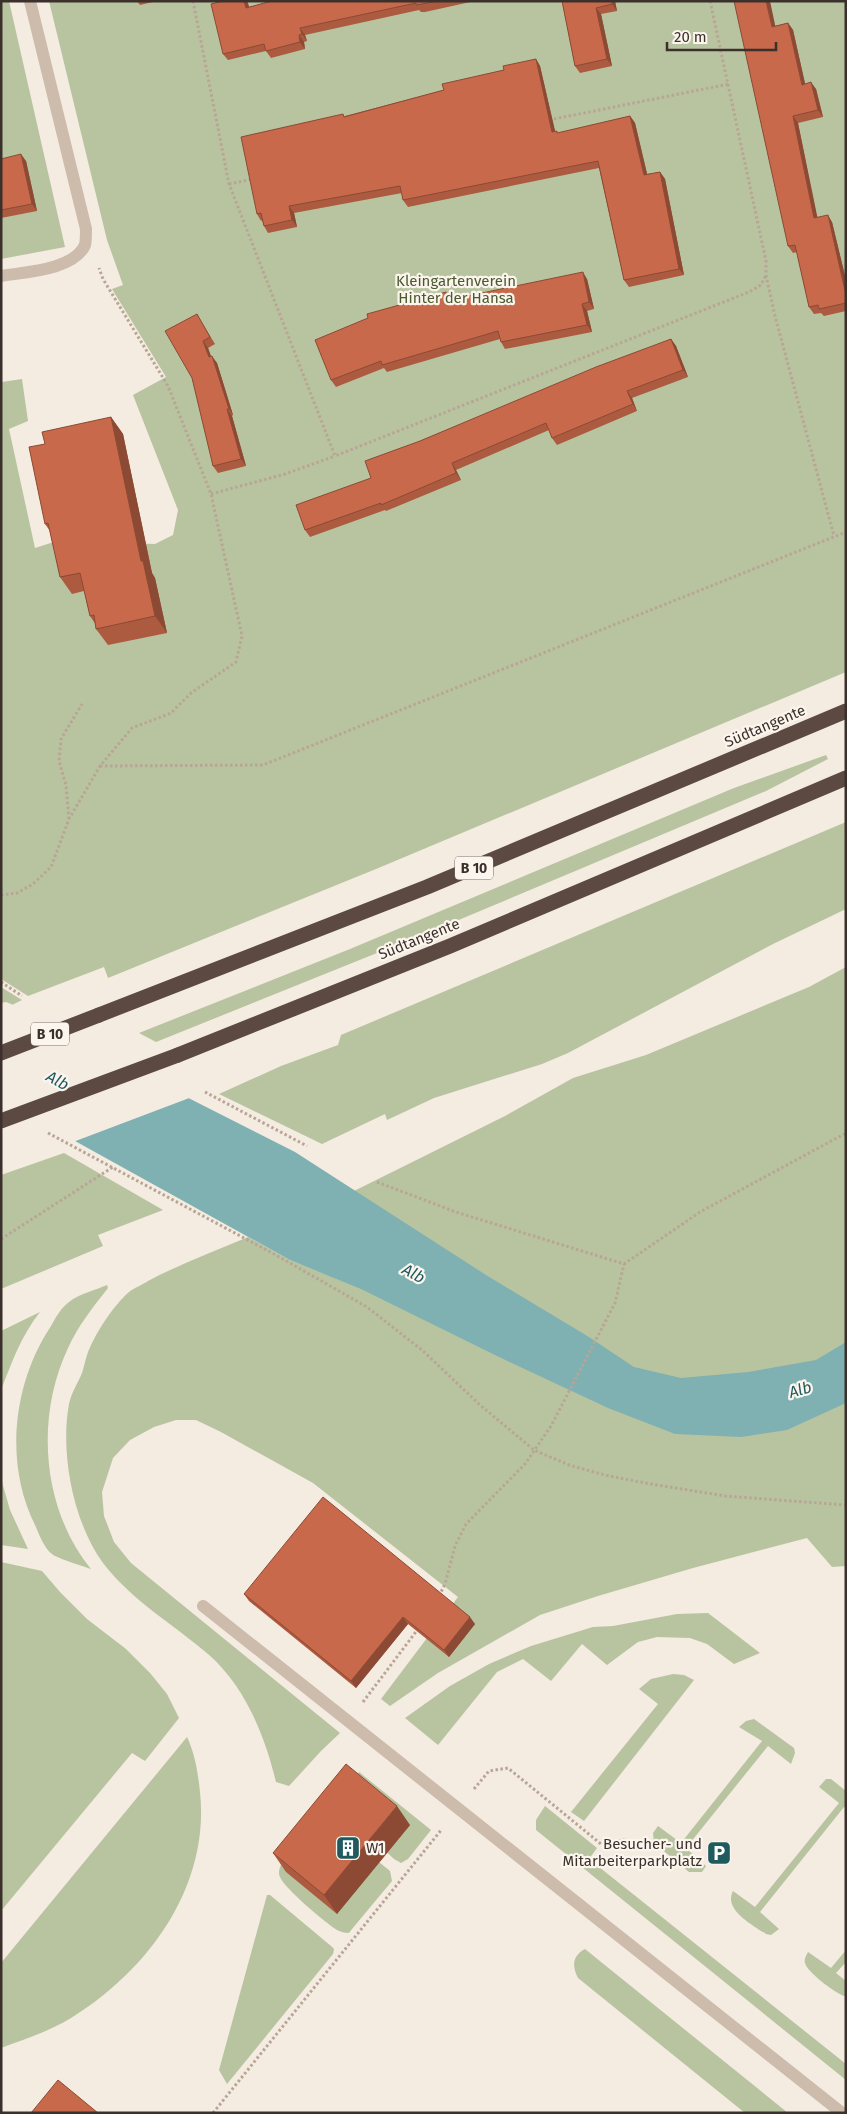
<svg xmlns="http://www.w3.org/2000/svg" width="847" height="2114" font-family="'Fira Sans',sans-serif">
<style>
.green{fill:#b8c4a0}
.water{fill:#7fb0b2}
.pier{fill:#f4ebe1}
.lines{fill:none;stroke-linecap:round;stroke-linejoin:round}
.path{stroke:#b9a596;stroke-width:3;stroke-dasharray:2.5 2.5;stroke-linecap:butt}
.minor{stroke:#cdbbac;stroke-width:12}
.highway{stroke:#5c4a42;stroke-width:15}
.highway-bridge{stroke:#5c4a42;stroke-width:15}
.wall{fill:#ac5a40}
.shaded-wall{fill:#8c4a34}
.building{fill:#c8694b;stroke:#8c4a34}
.labels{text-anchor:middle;stroke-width:4.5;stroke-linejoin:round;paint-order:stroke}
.shield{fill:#fbf5ee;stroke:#756b66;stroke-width:1}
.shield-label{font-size:14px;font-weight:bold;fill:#3b302b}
.park-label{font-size:15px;fill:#4a5a2e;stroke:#fbf5ee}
.street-label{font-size:15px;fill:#3b302b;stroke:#fbf5ee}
.poi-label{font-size:15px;fill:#3b302b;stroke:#fbf5ee;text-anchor:end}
.water-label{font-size:16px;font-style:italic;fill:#1f5a5e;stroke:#fbf5ee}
</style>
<rect width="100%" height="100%" fill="#f4ebe1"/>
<!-- green -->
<g class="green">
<polygon points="1,1 9,1 65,247 1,259"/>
<polygon points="49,1 846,1 846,672 376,869 108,978 104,967 28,996 1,979 1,379 2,382 22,379 28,421 9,429 35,548 57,541 155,544 173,535 178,510 133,395 166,377 112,289 123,285 107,240"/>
<polygon points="826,755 828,759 766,791 449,924 156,1042 139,1033 350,949 734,788"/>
<polygon points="846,822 846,909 773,944 568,1053 542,1064 434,1098 387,1120 385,1114 322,1144 219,1094 281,1066 338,1045 341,1035"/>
<path d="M 846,967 L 846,1566 L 832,1567 L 807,1538 L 693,1568 L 598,1596 L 540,1615 L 438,1673 L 390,1706 L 381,1699 L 458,1597 L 313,1483 L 221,1432 L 196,1420 L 176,1420 L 154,1427 L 130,1440 L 113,1458 L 102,1492 L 104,1516 L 114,1542 L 131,1563 L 340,1733 L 321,1751 L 289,1786 L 276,1782 C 265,1736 245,1686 208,1654 C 173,1624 131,1600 103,1563 C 73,1522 60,1453 69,1404 C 71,1393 78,1383 82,1373 C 84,1367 85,1361 87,1355 C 94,1335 113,1306 129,1292 C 134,1288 142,1285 148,1281 C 180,1264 215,1251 248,1237 L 290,1260 L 318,1271 L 380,1208 L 354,1191 L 505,1116 L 573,1078 L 646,1055 L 809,987 Z"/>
<polygon points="1,987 22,1000 10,1006 1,1003"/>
<polygon points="64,1153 163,1210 98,1235 103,1246 1,1289 1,1175"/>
<path d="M 107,1285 L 108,1288 C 93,1307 78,1326 68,1348 C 35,1418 42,1509 91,1569 C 83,1566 56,1558 52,1554 C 44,1548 39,1534 35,1525 C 4,1463 13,1383 51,1326 C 56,1317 61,1308 69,1302 C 78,1294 96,1290 107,1285 Z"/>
<path d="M 40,1312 C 21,1336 12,1362 1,1390 L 1,1331 Z"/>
<polygon points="2,1482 10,1510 28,1549 1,1545"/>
<polygon points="1,1562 42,1571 60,1592 87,1619 126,1649 150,1673 167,1694 179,1718 145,1761 132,1753 1,1911"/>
<polygon points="708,1613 760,1653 734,1664 707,1644 690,1638 657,1637 638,1642 607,1665 582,1644 551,1681 523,1659 497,1672 438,1745 405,1718 450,1686 489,1664 531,1646 593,1627 613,1626 677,1614"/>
<polygon points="673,1674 684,1675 694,1680 584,1821 571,1812 658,1704 639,1689 651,1679"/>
<polygon points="754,1719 794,1748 795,1753 791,1764 768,1746 686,1848 706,1866 702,1872 689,1872 654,1843 653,1833 658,1826 681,1843 762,1741 739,1727 746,1721"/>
<path d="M 187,1737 C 195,1754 198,1773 200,1792 C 210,1886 149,1970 71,2018 C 50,2031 25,2039 1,2048 L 1,1963 Z"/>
<polygon points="359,1772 431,1830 408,1859 401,1863 394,1859 332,1801"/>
<path d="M 826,1779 L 831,1779 L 846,1791 L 846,1808 L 844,1807 L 760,1912 L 779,1929 L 771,1935 L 766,1934 C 753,1925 723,1910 733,1891 L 755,1907 L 839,1803 L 819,1787 Z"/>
<polygon points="545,1806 597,1848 589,1859 846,2064 846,2080 536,1830 536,1820"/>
<path d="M 292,1850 L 337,1914 L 379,1862 L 390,1871 L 392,1881 L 352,1929 L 349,1933 C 344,1933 341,1932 337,1930 C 327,1924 284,1888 280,1877 C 276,1867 286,1858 292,1850 Z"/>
<polygon points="267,1895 270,1895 331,1946 334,1949 333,1954 227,2084 219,2070"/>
<path d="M 585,1949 L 788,2113 L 745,2113 L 578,1978 C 572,1966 572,1956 585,1949 Z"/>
<path d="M 846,1950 L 846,1962 L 836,1973 L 846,1981 L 846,1996 L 844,1996 C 835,1993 807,1972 805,1963 C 804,1959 806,1956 808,1952 L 831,1968 Z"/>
</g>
<!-- water -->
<polygon class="water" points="1,1003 295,1152 486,1275 589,1337 634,1367 681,1378 748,1372 816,1360 846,1342 846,1403 787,1430 741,1437 675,1434 608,1408 499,1357 361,1289 290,1260 1,1100"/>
<!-- pier -->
<polygon class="pier" points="6,1002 11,1004 192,1097 73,1142 1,1103 1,1003"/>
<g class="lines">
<!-- path -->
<g class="path">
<polyline points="193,1 229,184 335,456 749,292 761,285 766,275"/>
<polyline points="710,1 766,261 766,275 775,316 834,536"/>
<polyline points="549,120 729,84"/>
<polyline points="229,184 253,179"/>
<polyline points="211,494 285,474 335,456"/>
<polyline points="100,766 263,765 846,532"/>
<polyline points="69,819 66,785 59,761 61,739 82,704"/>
<polyline points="1,895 17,893 33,884 51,867 69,819 100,766 132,728 171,713 191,693 236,662 242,636 211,494 168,386 103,279 99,268"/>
<polyline points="1,982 22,996"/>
<polyline points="205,1092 307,1146"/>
<polyline points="48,1133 274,1254 367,1307 422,1350 480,1405 534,1450 569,1465 605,1475 645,1483 725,1496 846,1505"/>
<polyline points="377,1182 456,1212 624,1264 700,1212 846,1133"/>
<polyline points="1,1239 113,1167"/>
<polyline points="439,1596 445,1584 455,1546 466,1524 525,1464 551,1426 615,1303 624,1264"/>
<polyline points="363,1702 418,1629"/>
<polyline points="474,1789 489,1771 508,1768 601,1844 625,1840"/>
<polyline points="213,2113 442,1829"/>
</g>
<!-- minor -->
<g class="minor">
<path d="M 1,276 C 25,272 74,270 85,245 C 86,241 86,234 86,229 L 30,1"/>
<polyline points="203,1606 842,2113"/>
</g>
<!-- highway -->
<g class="highway">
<polyline points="99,1015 427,887 846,711"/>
<polyline points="178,1055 450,946 846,778"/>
</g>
<!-- highway-bridge -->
<g class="highway-bridge">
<polyline points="1,1053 99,1015"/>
<polyline points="1,1121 178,1055"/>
</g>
</g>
<!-- wall -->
<g class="wall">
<polygon points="137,1 157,1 140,5"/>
<polygon points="223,1 247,1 249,7 272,1 475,1 425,12 421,12 419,10 305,35 307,41 304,42 305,49 271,58 266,51 228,60 223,54"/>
<polygon points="562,1 615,1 617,11 601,14 612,66 580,73 575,66"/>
<polygon points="788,23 793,30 805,84 816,89 823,117 798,123 817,218 832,222 846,280 846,311 824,316 821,313 814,314 809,307 797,252 793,253 788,246 775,26"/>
<polygon points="536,59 540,66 555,132 558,133 630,116 635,123 647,174 660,172 665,179 684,275 629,287 624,280 599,168 408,207 403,200 402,193 294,213 297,227 268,233 264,226 262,220 261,221 257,214 345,116 444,90 504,70"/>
<polygon points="1,159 26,161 37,211 1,218"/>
<polygon points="587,279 594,309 587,311 592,332 505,349 501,342 500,339 387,372 384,368 336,387 331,380 451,299"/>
<polygon points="197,314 201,321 215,344 208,348 211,357 217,363 233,415 232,416 246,466 218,473 213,466"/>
<polygon points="671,339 676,346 688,377 632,398 637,411 557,445 552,438 549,430 456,470 461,480 386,511 385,510 310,537 305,530 371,478 420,441"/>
<polygon points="111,417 123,434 152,573 155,578 167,633 108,645 96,629 96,625 90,616 84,591 72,594 60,577 50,531 45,524 45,444"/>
<polygon points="244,1594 475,1624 449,1657 408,1624 356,1688 249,1601"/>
<polygon points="410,1825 337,1914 286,1872 273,1853"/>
</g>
<!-- shaded-wall -->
<g class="shaded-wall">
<polygon points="244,1 247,1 248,3 251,15 246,8"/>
<polygon points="612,1 615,1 617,11 612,4"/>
<polygon points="766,1 770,1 777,34 772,27"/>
<polygon points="596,8 601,14 612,66 607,59"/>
<polygon points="788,23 793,30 807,92 802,85"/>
<polygon points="300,28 305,35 307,41 302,34"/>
<polygon points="299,35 304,42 305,49 300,42"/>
<polygon points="536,59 540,66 557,139 552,132"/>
<polygon points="811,82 816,89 823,117 818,110"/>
<polygon points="630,116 635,123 649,182 644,175"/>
<polygon points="793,116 798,123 819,225 814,218"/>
<polygon points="21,154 26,161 37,211 32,204"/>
<polygon points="660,172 665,179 684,275 679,269"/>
<polygon points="289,206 294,213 297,227 292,220"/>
<polygon points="828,215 832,222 846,280 846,295"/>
<polygon points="583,272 587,279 594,309 589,302"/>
<polygon points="582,304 587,311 592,332 587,325"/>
<polygon points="671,339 676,346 688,377 683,370"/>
<polygon points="203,341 208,348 214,364 209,357"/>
<polygon points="212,356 217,363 233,415 229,409"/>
<polygon points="627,391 632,398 637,411 633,404"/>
<polygon points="227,409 232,416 246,466 241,459"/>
<polygon points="111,417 123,434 152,573 155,578 167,633 155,616 141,561"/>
<polygon points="452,463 456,470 461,480 456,473"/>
<polygon points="403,1617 408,1624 356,1688 351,1681"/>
<polygon points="470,1617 475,1624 449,1657 444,1650"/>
<polygon points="397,1806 410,1825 337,1914 324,1895"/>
</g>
<!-- building -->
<g class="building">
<polygon points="223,1 244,1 246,8 272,1 438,1 416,5 416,3 300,28 302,34 299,35 300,42 266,51 264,44 223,54 211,4"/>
<polygon points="562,1 612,1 612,4 596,8 607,59 575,66"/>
<polygon points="734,1 766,1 772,27 788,23 802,85 811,82 818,110 793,116 814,218 828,215 846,295 846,303 819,309 818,305 809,307 795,245 788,246"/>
<polygon points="536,59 552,132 557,131 557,133 630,116 644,175 660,172 679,269 624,280 598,161 403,200 400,186 289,206 292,220 264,226 261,213 257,214 241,137 343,114 344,117 444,90 442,84 504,70 503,66"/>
<polygon points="21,154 32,204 1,210 1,159"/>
<polygon points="583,272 589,302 582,304 587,325 501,342 498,331 382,365 381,361 331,380 315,340 368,318 367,314 446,292 448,300"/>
<polygon points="197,314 210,337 203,341 209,357 212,356 229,409 227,409 241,459 213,466 192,378 165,331"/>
<polygon points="671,339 683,370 627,391 633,404 552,438 546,423 452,463 456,473 381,505 381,503 305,530 296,505 371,478 365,461 420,441 596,367"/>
<polygon points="111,417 141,561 143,561 155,616 96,629 94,615 90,616 80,573 60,577 48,523 45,524 29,447 45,444 42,432"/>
<polygon points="323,1497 470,1617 444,1650 403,1617 351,1681 244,1594"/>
<polygon points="346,1764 397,1806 324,1895 273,1853"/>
<polygon points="58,2080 98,2113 31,2113"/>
</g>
<!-- icons -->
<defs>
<symbol id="building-square" viewBox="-11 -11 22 22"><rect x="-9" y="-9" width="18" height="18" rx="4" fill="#1f5a5e" stroke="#fbf5ee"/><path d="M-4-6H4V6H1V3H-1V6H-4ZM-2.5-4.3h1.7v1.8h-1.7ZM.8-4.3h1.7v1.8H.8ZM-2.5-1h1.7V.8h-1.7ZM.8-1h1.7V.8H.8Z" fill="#fff"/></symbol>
<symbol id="parking-square" viewBox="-11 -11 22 22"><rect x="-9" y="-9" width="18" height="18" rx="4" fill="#1f5a5e" stroke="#fbf5ee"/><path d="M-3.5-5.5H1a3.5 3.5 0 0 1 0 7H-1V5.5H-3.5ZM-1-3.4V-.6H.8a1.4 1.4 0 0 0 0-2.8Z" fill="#fff"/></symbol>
</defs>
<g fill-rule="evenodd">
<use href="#building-square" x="334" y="1834" width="28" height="28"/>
<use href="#parking-square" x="705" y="1839" width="28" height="28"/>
</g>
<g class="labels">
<!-- shield labels -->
<g class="shield">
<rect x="455" y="856.5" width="38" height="23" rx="4"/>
<rect x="31" y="1022.5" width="38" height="23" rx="4"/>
</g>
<g class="shield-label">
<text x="474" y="873">B 10</text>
<text x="50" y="1039">B 10</text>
</g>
<!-- park labels -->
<g class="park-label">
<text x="456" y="286">Kleingartenverein<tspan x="456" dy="17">Hinter der Hansa</tspan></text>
</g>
<!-- street labels -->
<g class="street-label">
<text transform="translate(765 726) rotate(-23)" y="5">Südtangente</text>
<text transform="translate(419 939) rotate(-22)" y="5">Südtangente</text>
</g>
<!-- poi labels -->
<g class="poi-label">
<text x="702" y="1849">Besucher- und<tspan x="702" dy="17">Mitarbeiterparkplatz</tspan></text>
<text x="366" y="1853" text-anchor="start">W1</text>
</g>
<!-- water labels -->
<g class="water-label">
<text transform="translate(58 1080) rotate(29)" y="6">Alb</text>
<text transform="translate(414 1273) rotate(29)" y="6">Alb</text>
<text transform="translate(800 1389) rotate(-16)" y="6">Alb</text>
</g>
</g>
<!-- border -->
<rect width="847" height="2114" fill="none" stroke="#3b302b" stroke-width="5"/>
<!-- scale -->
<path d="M667 42v8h109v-8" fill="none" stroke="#3b302b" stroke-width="2.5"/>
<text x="674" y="42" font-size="15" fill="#3b302b" stroke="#fbf5ee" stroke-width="4" paint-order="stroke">20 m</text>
</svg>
